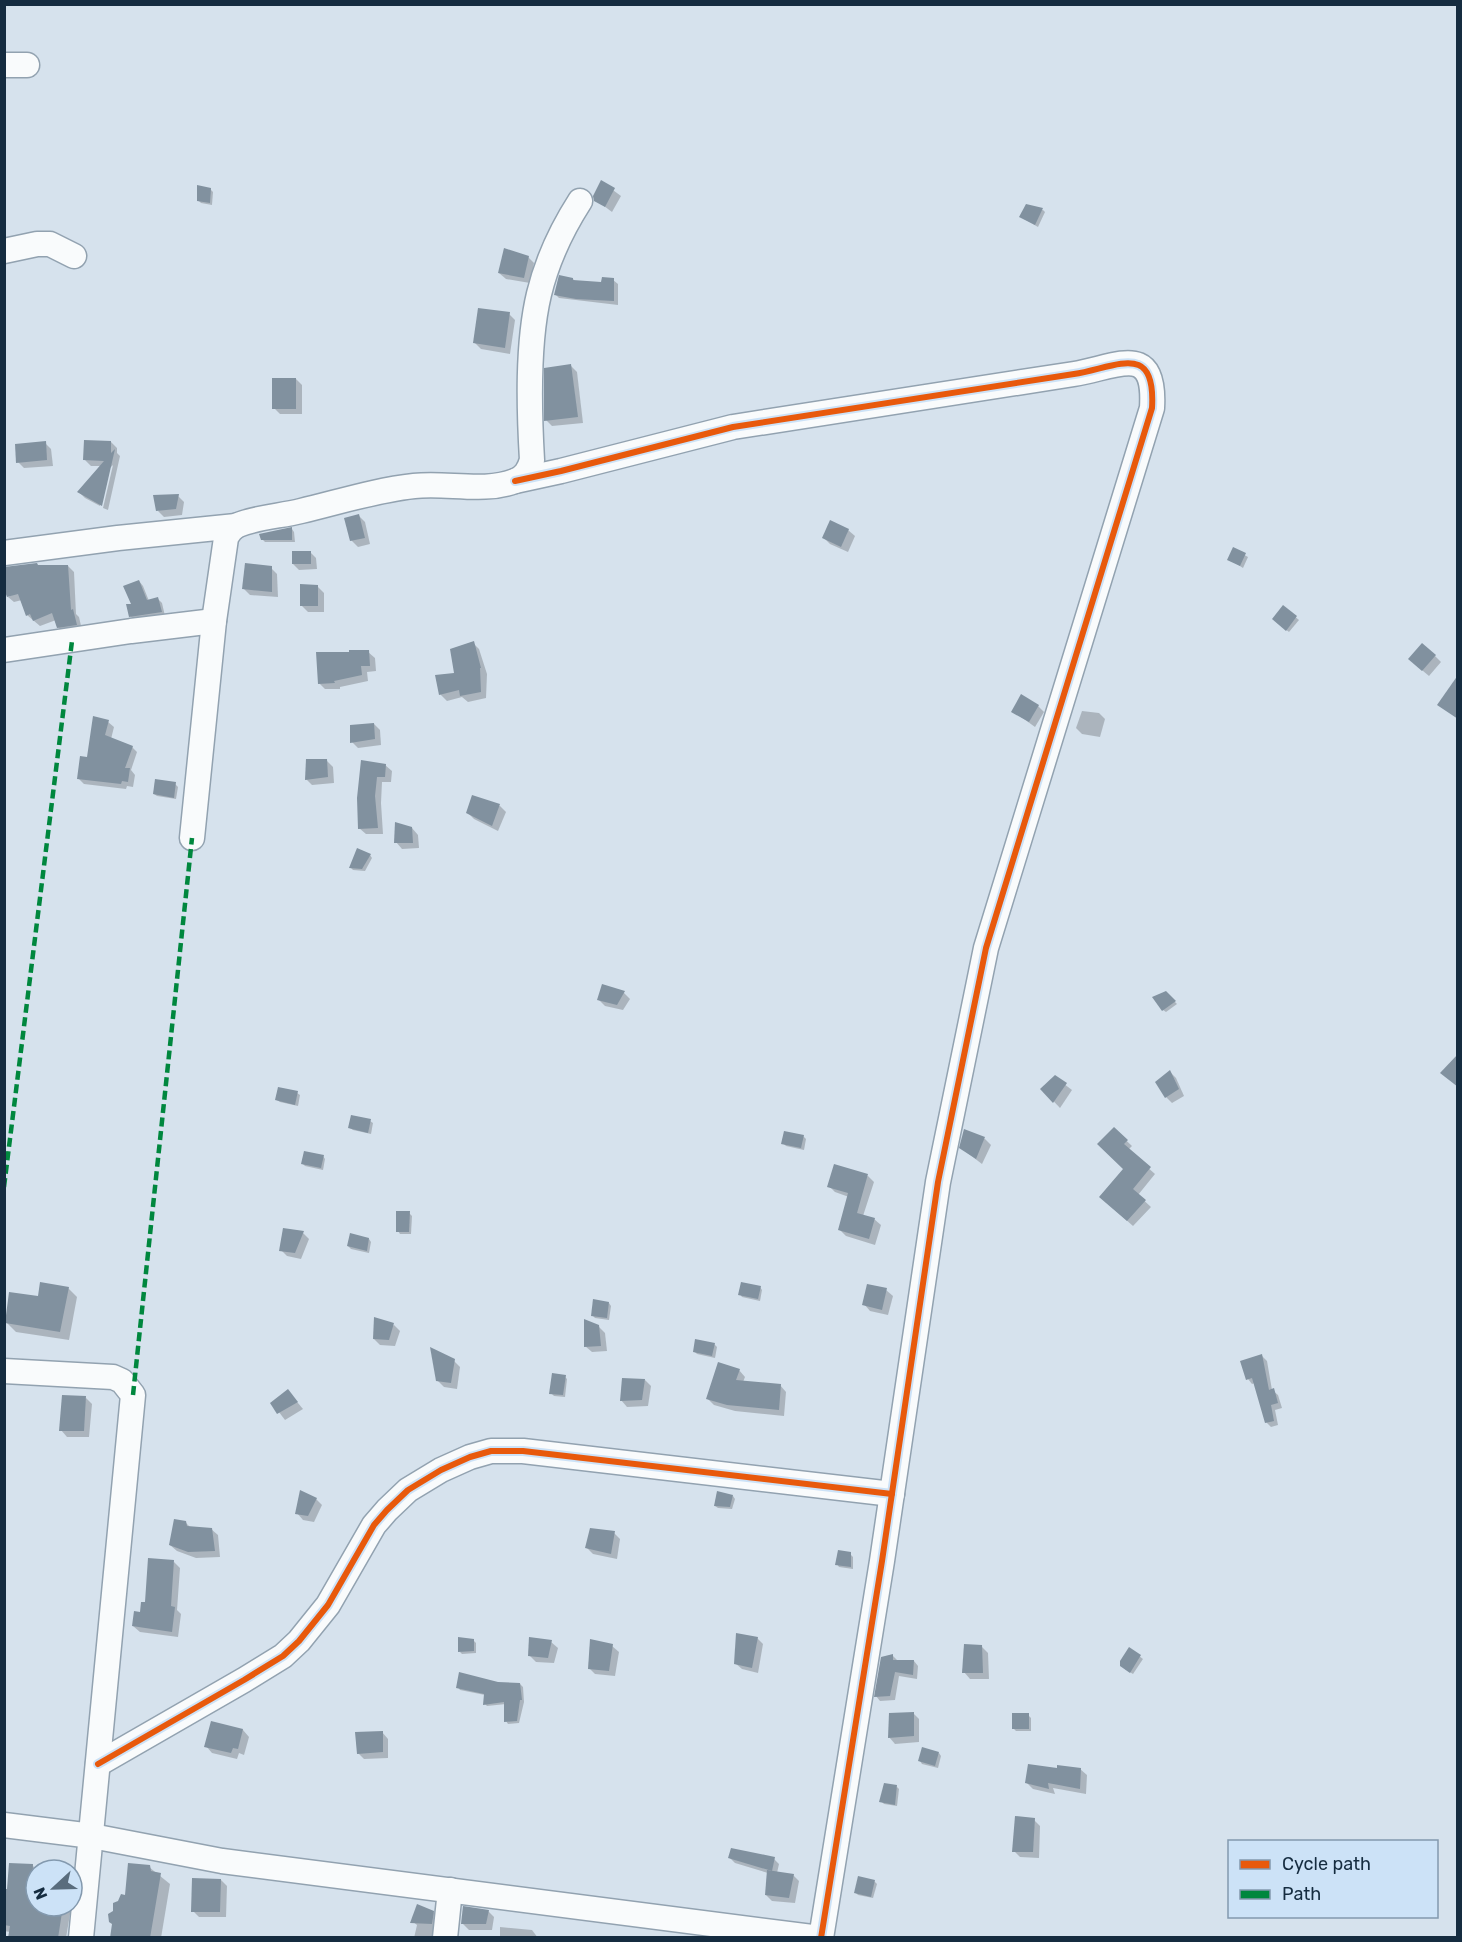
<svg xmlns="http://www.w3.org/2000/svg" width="1462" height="1942" font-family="Rubik,sans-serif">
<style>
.shadow{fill:#0003}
.building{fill:#81919f}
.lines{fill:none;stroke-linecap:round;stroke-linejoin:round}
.minor-casing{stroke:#92a2b0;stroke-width:27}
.minor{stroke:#f9fbfc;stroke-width:24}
.quiet{stroke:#00873e;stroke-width:4.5;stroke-dasharray:9 4.5;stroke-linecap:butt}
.cycleway-casing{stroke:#cce2f7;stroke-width:10}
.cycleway{stroke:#e8590c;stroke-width:6}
</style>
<rect width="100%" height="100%" fill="#d6e2ed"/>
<!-- shadow -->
<g class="shadow">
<polygon points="602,182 621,196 612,212 596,200"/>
<polygon points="210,189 213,192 212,205 201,203 198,200"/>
<polygon points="1027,206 1043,210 1045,212 1038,227 1024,219"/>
<polygon points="528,257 534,263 530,283 506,279 499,273"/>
<polygon points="573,279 575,281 602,284 613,280 618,284 618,305 559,298 555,294"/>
<polygon points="509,314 515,320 510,354 481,349 475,343"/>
<polygon points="571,366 577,372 583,423 552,426 546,420"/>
<polygon points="296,379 302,385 302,414 280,414 274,408"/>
<polygon points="111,442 117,448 117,453 120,456 108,510 103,508 113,465 109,469 100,506 85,498 79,492 101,466 91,466 85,460"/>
<polygon points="45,443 51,449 53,466 24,468 18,462"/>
<polygon points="178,496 184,502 182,515 164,517 158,511"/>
<polygon points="359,516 365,522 370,544 358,547 351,540"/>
<polygon points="292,529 294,532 295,542 265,542 262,539"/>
<polygon points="848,530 855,536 848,552 830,544 824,538"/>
<polygon points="1234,549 1248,557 1243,568 1229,559"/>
<polygon points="310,552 316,558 317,569 299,570 293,564"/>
<polygon points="68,566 74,572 76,614 79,617 82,630 64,633 58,627 56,620 40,626 27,615 22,600 14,602 8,597"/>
<polygon points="271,568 277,574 278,597 250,595 244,589"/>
<polygon points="139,581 143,586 149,601 158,599 162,603 165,616 135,620 130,616"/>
<polygon points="317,586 324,593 324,612 308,612 302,606"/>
<polygon points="1283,607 1299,620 1289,632 1276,622"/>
<polygon points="473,643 479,649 487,674 486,698 468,702 462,697 447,701 440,694 456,675"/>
<polygon points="368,652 375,658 376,671 367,672 368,681 340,687 340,689 325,689 319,683"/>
<polygon points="1435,656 1441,662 1429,676 1416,665"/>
<polygon points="1038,706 1044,712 1035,727 1013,711"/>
<polygon points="1082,711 1099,713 1105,719 1100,737 1082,734 1076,728"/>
<polygon points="108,722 114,727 111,739 132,747 137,752 131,770 135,775 133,787 127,786 126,789 84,784 79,779"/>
<polygon points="374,724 380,730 381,745 358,748 352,742"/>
<polygon points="327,761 333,767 334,783 312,785 306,779"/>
<polygon points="385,765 392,771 391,782 382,782 381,803 383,834 366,834 359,828 359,798"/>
<polygon points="175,784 178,787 176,799 157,796 154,794"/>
<polygon points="473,797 500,806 506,812 498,831 474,819 468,813"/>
<polygon points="412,828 418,835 419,848 402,849 396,842"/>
<polygon points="370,855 372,858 365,871 353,870 350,867"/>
<polygon points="603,986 624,993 630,999 623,1010 605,1006 598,999"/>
<polygon points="1166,993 1177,1004 1166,1012 1163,1010"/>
<polygon points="1170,1072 1176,1078 1184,1096 1172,1103 1166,1097"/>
<polygon points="1055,1077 1072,1090 1060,1108 1042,1089"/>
<polygon points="297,1093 300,1095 298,1106 280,1102 277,1100"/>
<polygon points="370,1121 373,1123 371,1134 353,1130 350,1128"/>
<polygon points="1114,1129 1132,1146 1128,1150 1155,1174 1138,1195 1151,1207 1133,1226 1106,1202 1125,1169"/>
<polygon points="964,1131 985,1139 991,1145 982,1164 961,1148"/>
<polygon points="803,1136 806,1139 804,1150 786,1146 783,1143"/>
<polygon points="323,1156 325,1159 323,1170 305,1166 303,1164"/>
<polygon points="868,1176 874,1182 863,1216 874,1219 881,1225 875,1245 846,1236 840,1230 849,1197 835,1192 829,1186"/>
<polygon points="409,1213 412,1216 411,1234 400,1234 398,1231"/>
<polygon points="303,1233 309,1239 301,1259 287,1256 281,1250"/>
<polygon points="369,1239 371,1242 369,1253 351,1249 348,1246"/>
<polygon points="760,1287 762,1290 760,1301 742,1297 740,1294"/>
<polygon points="68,1288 77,1297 69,1340 16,1332 7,1323 39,1298"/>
<polygon points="886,1290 893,1296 888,1315 870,1311 864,1304"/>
<polygon points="609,1303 611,1306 609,1320 595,1318 592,1315"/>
<polygon points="394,1325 400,1331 395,1346 380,1345 374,1339"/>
<polygon points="598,1326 605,1333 607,1351 592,1352 585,1346"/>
<polygon points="714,1344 717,1347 715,1358 697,1354 694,1351"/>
<polygon points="1262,1356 1267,1361 1272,1390 1278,1395 1282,1408 1275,1410 1278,1425 1271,1427 1266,1422 1255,1383 1252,1384 1248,1379"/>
<polygon points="454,1361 460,1367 457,1389 444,1387 437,1380"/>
<polygon points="739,1370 745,1377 743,1382 780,1385 786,1392 784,1416 735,1411 714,1405 708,1399"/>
<polygon points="565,1377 567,1379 565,1397 554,1396 551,1393"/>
<polygon points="645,1380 651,1386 648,1406 627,1407 621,1400"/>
<polygon points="288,1391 303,1409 285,1420 272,1403"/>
<polygon points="86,1398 92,1404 89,1437 67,1437 61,1430"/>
<polygon points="733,1496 735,1499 732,1509 718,1508 715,1506"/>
<polygon points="316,1499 322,1505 314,1522 303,1520 297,1513"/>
<polygon points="186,1523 191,1528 211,1529 218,1535 220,1557 196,1558 177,1551 170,1545"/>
<polygon points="614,1533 620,1539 617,1559 593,1554 587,1548"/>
<polygon points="850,1554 853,1557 853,1569 839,1567 837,1564"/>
<polygon points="174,1562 180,1568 177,1610 181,1614 178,1637 140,1632 133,1626"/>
<polygon points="757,1638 763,1644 758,1673 742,1669 735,1663"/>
<polygon points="473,1640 476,1643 476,1653 462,1654 460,1652"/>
<polygon points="551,1642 558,1648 554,1663 536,1662 530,1656"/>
<polygon points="612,1646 619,1652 615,1676 595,1674 589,1668"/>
<polygon points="982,1647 988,1653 989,1679 970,1679 964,1672"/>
<polygon points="1130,1649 1143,1659 1133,1674 1125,1669"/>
<polygon points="893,1656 897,1660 914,1661 918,1666 917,1679 899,1676 895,1700 880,1701 876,1696"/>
<polygon points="497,1683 520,1684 523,1687 524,1702 519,1723 508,1724 506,1721 506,1704 487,1706 485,1704 485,1695 460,1690 458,1687"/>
<polygon points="913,1713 919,1719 919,1742 895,1744 889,1737"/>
<polygon points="1028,1715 1031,1718 1031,1731 1016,1731 1014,1729"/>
<polygon points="212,1723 243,1730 249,1737 244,1755 239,1753 237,1759 212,1753 206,1746"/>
<polygon points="382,1732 388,1739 388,1758 364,1759 358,1753"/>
<polygon points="939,1753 941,1756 938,1768 922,1764 920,1761"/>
<polygon points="1080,1769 1087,1775 1086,1794 1053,1788 1055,1794 1033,1789 1027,1783 1058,1770"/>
<polygon points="897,1787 899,1789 897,1806 884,1804 881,1801"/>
<polygon points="1034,1820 1040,1826 1039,1858 1020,1857 1014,1851"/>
<polygon points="730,1858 774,1859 779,1864 777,1873 793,1875 799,1881 795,1903 772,1901 766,1895 768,1873 735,1863"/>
<polygon points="32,1865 37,1870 36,1906 69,1906 71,1908 66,1938 9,1938 10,1932 4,1931 4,1890 9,1891"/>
<polygon points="149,1867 170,1884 161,1938 111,1938 115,1912"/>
<polygon points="221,1880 227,1886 226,1917 199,1917 193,1911"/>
<polygon points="874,1881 877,1884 873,1898 858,1895 855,1892"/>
<polygon points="488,1911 494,1917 492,1930 469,1930 462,1923"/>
<polygon points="433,1912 439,1918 438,1938 414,1938 417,1925 412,1921"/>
<polygon points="500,1927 532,1930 538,1938 500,1938"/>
</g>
<!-- building -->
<g class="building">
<polygon points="601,180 615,188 605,207 594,201 593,196"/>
<polygon points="197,185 211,188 210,203 197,201"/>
<polygon points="1026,204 1043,208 1035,225 1019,217"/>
<polygon points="504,248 529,256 524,278 498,273"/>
<polygon points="559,275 573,278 573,280 601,282 602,277 614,278 614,301 576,299 554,295"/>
<polygon points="478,308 510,312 505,348 473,343"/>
<polygon points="571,364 578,417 544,421 544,368"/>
<rect x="272" y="378" width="24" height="31"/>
<polygon points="84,440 111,441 111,453 115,449 102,506 77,492 104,461 83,460"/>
<polygon points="46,441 47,460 16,463 15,444"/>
<polygon points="179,494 176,509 156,511 153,495"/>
<polygon points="359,514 365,538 350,541 344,518"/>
<polygon points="830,520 849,529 841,547 822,538"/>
<polygon points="292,527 292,540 261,540 259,534"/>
<polygon points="1233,547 1246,553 1240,566 1227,560"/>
<rect x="292" y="551" width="19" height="13"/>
<polygon points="37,563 38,565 68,565 71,610 73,609 77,625 57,628 52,613 33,621 30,614 26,616 18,594 7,597 4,589 4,567"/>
<polygon points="245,563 272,566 272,592 242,589"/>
<polygon points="139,580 147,600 158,597 162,612 129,617 126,604 131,604 123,586"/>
<polygon points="300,584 318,585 318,606 300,606"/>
<polygon points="1283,605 1297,616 1286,631 1272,619"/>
<polygon points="474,641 481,668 480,668 481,692 460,696 459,690 439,695 435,675 454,673 450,649"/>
<polygon points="1422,643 1436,655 1422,671 1408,659"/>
<polygon points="349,650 369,650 370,666 361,666 362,675 334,681 335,683 318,684 316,652 349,652"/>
<polygon points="1458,675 1458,719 1437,705"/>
<polygon points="1021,694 1039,705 1029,722 1011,712"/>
<polygon points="93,716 109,720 105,735 133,746 125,768 130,768 128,782 122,781 121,784 77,779 80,756 87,757"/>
<polygon points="374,723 375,739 350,743 350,725"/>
<polygon points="306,759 327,759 328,777 305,780"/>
<polygon points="361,760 386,764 385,777 377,777 375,796 378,828 358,829 357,798"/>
<polygon points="155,779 176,782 174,798 153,794"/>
<polygon points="472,795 500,804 492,826 466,813"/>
<polygon points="395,822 412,827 413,843 394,843"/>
<polygon points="357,848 371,854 362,869 349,868"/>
<polygon points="602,984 625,991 617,1005 597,1000"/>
<polygon points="1166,991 1176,1001 1162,1011 1152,997"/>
<polygon points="1458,1054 1458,1087 1440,1073"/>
<polygon points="1170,1070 1179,1089 1165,1098 1155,1082"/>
<polygon points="1055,1075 1067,1083 1053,1103 1040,1089"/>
<polygon points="278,1087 298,1091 295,1105 275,1100"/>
<polygon points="351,1115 371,1119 368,1133 348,1128"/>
<polygon points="1114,1127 1128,1140 1124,1144 1151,1167 1133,1189 1146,1200 1127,1221 1099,1197 1123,1169 1097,1144"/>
<polygon points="964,1129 985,1137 976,1159 959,1148"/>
<polygon points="784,1131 804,1135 801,1148 781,1144"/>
<polygon points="304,1151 324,1155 321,1168 301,1164"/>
<polygon points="834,1164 868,1174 857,1213 875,1218 869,1239 838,1230 848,1193 827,1187"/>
<polygon points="396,1211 410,1211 409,1232 396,1232"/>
<polygon points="283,1228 304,1231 295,1253 279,1251"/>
<polygon points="350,1233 369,1238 367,1251 347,1246"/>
<polygon points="40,1282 69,1287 60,1332 5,1323 9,1292 38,1296"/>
<polygon points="741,1282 761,1286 758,1299 738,1295"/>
<polygon points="867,1284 887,1288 882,1310 862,1305"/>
<polygon points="593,1299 609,1302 607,1318 591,1316"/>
<polygon points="374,1317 394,1323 389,1340 373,1339"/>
<polygon points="584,1319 599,1325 601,1346 584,1347"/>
<polygon points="695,1339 715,1343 712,1356 693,1352"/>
<polygon points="430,1347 455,1359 451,1383 436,1381"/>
<polygon points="1262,1354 1269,1390 1274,1388 1278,1403 1271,1405 1274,1421 1265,1423 1252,1378 1246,1380 1240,1361"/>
<polygon points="718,1362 740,1369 736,1380 781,1384 779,1410 727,1405 706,1399"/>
<polygon points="552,1373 566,1375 563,1395 549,1394"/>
<polygon points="622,1378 645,1379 642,1400 620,1401"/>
<polygon points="288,1389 298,1402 277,1414 270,1403"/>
<polygon points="62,1395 86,1396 84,1431 59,1431"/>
<polygon points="300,1490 317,1498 308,1516 295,1514"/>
<polygon points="717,1491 733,1495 730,1507 714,1506"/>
<polygon points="174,1519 186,1521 187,1526 212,1528 215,1551 188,1552 169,1545"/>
<polygon points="590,1528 615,1531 611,1554 585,1548"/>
<polygon points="838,1550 851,1552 851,1567 835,1565"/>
<polygon points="148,1558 174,1560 171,1606 175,1607 172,1632 132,1626 134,1611 140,1612 141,1602 145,1602"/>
<polygon points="736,1633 758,1637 752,1668 734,1664"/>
<polygon points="458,1637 474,1639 474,1651 458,1652"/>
<polygon points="529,1637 552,1640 548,1658 528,1656"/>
<polygon points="590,1639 613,1644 609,1671 588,1669"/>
<polygon points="964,1644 982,1645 983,1673 962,1673"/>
<polygon points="1129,1647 1141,1655 1130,1673 1120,1666 1120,1661"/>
<polygon points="893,1654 893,1660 914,1660 913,1675 895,1672 890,1696 874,1697 881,1657"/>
<polygon points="459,1672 498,1682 520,1683 522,1700 520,1700 517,1721 504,1722 504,1702 483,1705 484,1694 456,1688"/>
<polygon points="914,1712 914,1736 888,1738 889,1713"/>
<rect x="1012" y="1713" width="17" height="16"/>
<polygon points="211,1721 243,1729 238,1749 233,1748 231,1753 204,1747"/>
<polygon points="383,1731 383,1752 357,1754 355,1732"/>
<polygon points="922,1747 939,1752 935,1766 918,1761"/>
<polygon points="1028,1764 1057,1768 1057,1765 1081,1768 1080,1789 1048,1783 1049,1789 1025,1783"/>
<polygon points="884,1783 897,1785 895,1805 879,1802"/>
<polygon points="1015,1816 1035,1818 1033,1852 1012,1852"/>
<polygon points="731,1848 775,1857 772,1871 728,1858"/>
<polygon points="9,1863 33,1864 32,1897 36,1897 36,1906 63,1906 58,1938 8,1938 10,1926 4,1925 4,1889 7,1889"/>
<polygon points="128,1863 150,1865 151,1871 161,1873 150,1938 110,1938 112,1924 109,1922 108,1914 113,1911 113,1903 118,1901 121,1894 125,1895"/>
<polygon points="767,1870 794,1874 789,1898 765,1895"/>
<polygon points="858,1876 875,1880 871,1897 854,1893"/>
<polygon points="192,1878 221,1879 220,1912 191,1912"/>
<polygon points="417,1904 434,1911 432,1924 410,1923"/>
<polygon points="463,1906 489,1910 486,1924 461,1924"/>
</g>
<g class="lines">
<defs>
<g id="minor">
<polyline points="4,65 27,65"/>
<polyline points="4,251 37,244 50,244 74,256"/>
<path d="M 515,481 L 561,471 L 733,427 L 1074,374 C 1117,367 1156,341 1152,408 L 986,948 L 938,1182 L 882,1561 L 821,1938"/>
<polyline points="4,553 118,538 236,526"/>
<polyline points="4,650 131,631 214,621"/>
<path d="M 192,838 L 214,621 L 226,538 C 229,532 232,528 238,525 C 258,517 281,516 301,511 C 339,502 376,490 414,486 C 446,482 484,493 515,481 C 525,477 529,470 532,460 C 529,409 527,344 539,294 C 547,261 562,229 580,201"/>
<polyline points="4,1371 113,1377 122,1381 133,1395 81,1938"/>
<polyline points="98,1764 244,1680 283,1656 299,1641 328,1605 374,1525 387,1510 408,1490 441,1470 470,1457 491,1451 523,1451 892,1494"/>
<polyline points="4,1825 92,1836 222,1861 820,1938"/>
<polyline points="445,1938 450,1890"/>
</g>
</defs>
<!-- minor casing -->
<use href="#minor" class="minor-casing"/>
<!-- minor -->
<use href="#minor" class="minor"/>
<!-- quiet -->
<g class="quiet">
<polyline points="4,1187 72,641"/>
<polyline points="133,1395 192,838"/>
</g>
<defs>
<g id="cycleway">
<path d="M 515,481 L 561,471 L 733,427 L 1074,374 C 1117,367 1156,341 1152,408 L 986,948 L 938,1182 L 882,1561 L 821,1938"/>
<polyline points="98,1764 244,1680 283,1656 299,1641 328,1605 374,1525 387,1510 408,1490 441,1470 470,1457 491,1451 523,1451 892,1494"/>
</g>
</defs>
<!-- cycleway casing -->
<use href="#cycleway" class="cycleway-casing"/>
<!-- cycleway -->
<use href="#cycleway" class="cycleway"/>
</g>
<!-- border -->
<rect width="1462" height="1942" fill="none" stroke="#152c40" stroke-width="12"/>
<!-- legend -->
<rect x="1228" y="1840" width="210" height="78" fill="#cce2f7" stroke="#8399ae" stroke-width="1.5"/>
<rect x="1240" y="1860" width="30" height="9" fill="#e8590c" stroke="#8399ae" stroke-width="1.5"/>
<text x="1282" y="1870" font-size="18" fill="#152c40">Cycle path</text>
<rect x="1240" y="1890" width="30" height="9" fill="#00873e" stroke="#8399ae" stroke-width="1.5"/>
<text x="1282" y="1900" font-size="18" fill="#152c40">Path</text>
<!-- north arrow -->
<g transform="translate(54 1888) rotate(248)"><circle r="28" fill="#cce2f7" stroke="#8399ae" stroke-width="1.5"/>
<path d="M0-4.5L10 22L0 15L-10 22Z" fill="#596c7d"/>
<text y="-9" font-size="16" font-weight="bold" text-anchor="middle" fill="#152c40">N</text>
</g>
</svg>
